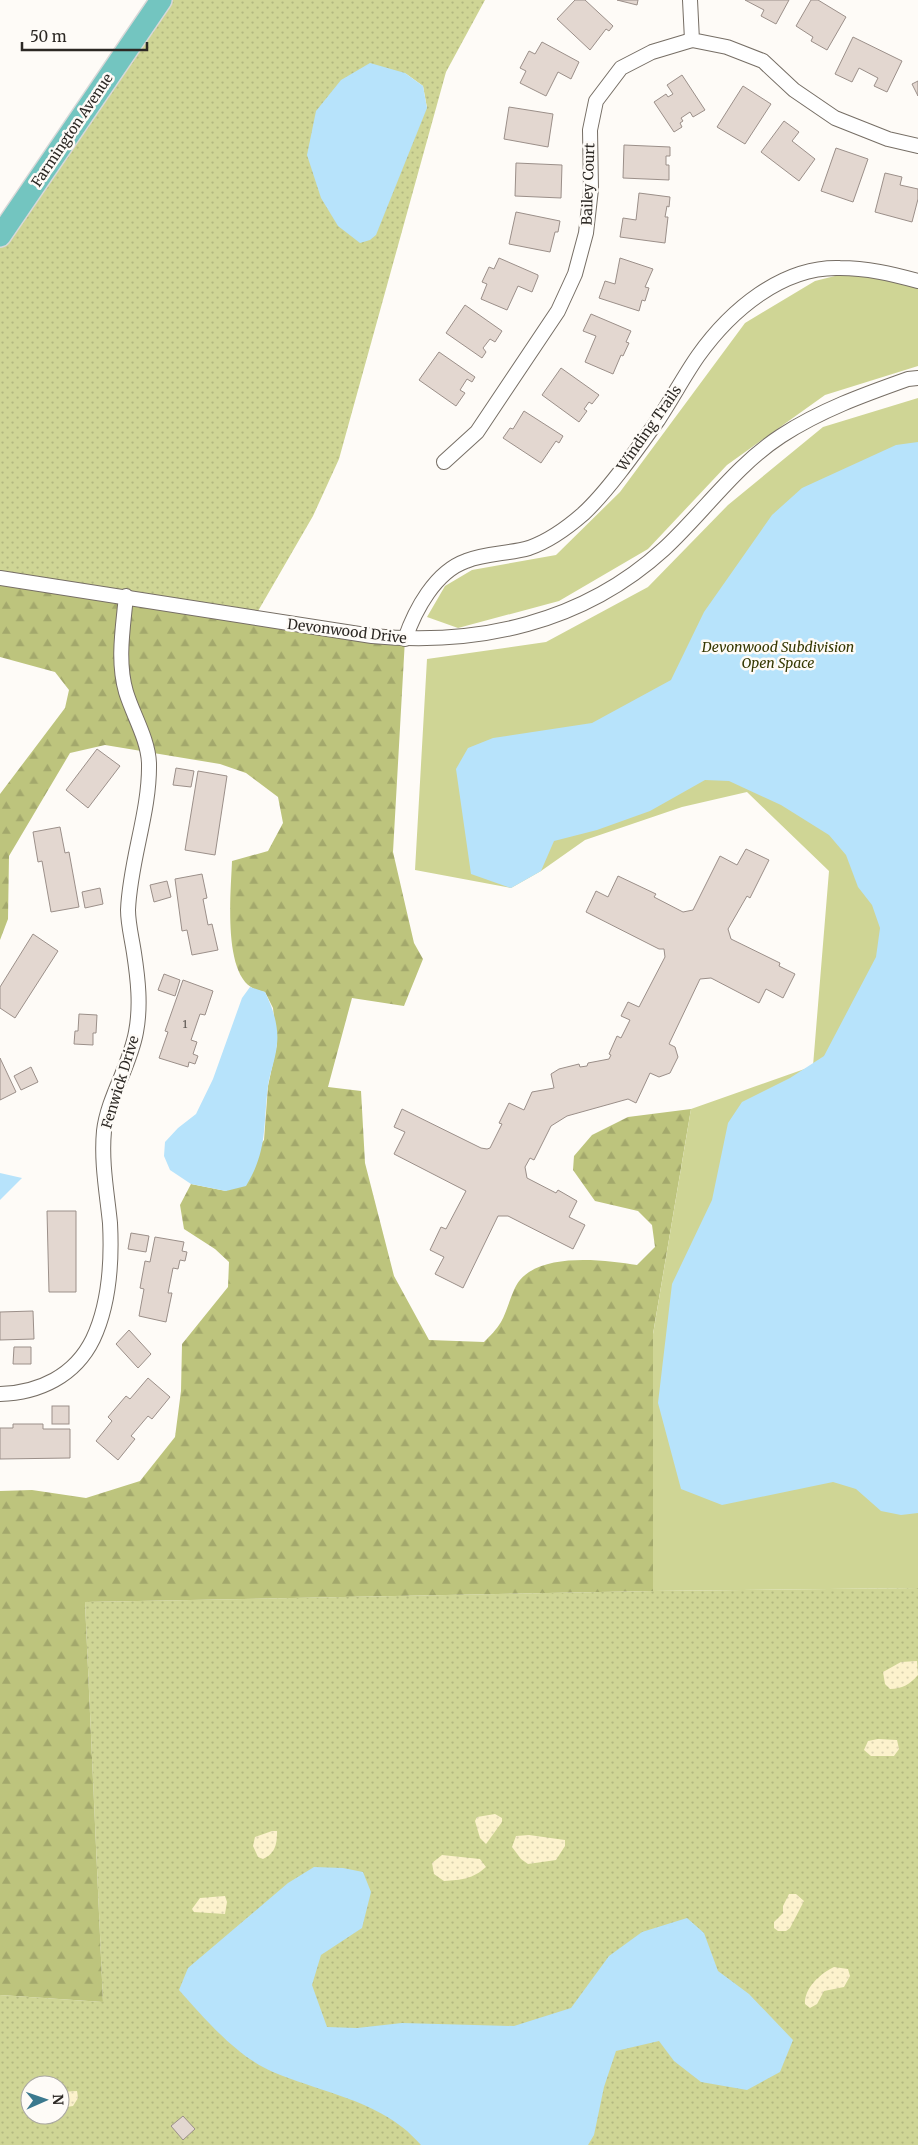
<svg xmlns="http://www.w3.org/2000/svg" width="918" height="2145" font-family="Merriweather,serif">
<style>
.grass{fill:url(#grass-dots);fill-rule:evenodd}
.forest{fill:url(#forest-firs)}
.sand{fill:url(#sand-dots)}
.park{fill:#cfd595}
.water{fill:#b7e3fb}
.building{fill:#e3d7d0;stroke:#9b8f89}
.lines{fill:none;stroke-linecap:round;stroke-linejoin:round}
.minor-casing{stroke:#766e65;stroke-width:16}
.primary-casing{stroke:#d9d8d8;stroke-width:24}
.minor{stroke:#fff;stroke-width:14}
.primary{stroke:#73c5c0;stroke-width:21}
.labels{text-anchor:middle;stroke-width:5;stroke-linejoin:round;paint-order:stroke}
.number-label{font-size:11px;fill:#5a544f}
.street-label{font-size:14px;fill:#2c2824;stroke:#fefbf7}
.park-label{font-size:14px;font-style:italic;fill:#343700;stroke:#fefbf7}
</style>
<defs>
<pattern id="grass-dots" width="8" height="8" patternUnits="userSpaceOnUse" patternTransform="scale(1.25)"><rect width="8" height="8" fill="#cfd595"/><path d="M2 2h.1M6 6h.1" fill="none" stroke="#b2b780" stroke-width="1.8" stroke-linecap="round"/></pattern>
<pattern id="forest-firs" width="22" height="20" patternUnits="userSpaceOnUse" patternTransform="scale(1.25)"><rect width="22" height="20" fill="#bdc47d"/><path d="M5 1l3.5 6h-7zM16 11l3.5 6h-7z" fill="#a3a86c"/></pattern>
<pattern id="sand-dots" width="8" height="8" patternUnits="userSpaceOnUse" patternTransform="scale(1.25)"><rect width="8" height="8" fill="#fcf2cc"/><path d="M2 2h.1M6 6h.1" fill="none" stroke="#d8d0af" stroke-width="1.8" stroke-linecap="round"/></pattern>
</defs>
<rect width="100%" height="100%" fill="#fefbf7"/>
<!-- grass -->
<g class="grass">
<path d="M 161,0 L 485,0 L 446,72 L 339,459 L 313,516 L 254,618 L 0,578 L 0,236 ZM 405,73 L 423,86 L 427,108 Z"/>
<path d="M 918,1588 L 918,2145 L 0,2145 L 0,1995 L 103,2002 L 85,1602 L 653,1591 ZM 30,2085 L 60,2085 L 60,2115 L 30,2115 Z"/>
</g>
<!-- forest -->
<path class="forest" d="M 0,578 L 405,639 L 393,852 L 414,943 L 423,959 L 404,1006 L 352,998 L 328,1087 L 361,1091 L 365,1163 L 394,1276 L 429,1340 L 484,1342 C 490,1336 497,1329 501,1322 C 508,1310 512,1289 520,1280 C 544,1252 605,1260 637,1265 L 655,1247 L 652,1225 L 638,1211 L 595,1201 L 573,1170 L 574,1156 L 592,1135 L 628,1117 L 691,1109 L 653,1334 L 653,1591 L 85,1602 L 103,2002 L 0,1995 L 0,1491 L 32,1490 L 86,1498 L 140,1481 L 175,1437 L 181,1391 L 182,1344 L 228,1287 L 229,1262 L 215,1249 L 184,1229 L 180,1205 L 191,1184 L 226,1191 L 264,1140 L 268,1086 L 277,1044 L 273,1008 L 265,992 C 261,991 254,990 251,987 C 223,969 231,891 232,861 L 268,851 L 283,823 L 278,797 L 246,773 L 220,764 L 105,745 L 70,753 L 9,856 L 8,919 L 0,940 L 0,794 L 65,708 L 69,690 L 55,672 L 0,657 Z"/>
<!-- sand -->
<g class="sand">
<path d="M 917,1661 L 918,1675 C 910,1684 902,1689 890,1689 L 885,1684 L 883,1672 L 901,1662 Z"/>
<polygon points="878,1739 897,1740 899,1749 894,1756 871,1756 864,1750 868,1741"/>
<polygon points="495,1814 502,1818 502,1822 486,1844 480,1838 475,1821 477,1817"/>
<path d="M 272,1831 L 277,1831 C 277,1843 276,1853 263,1859 L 258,1857 L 253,1846 L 255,1837 Z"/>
<polygon points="529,1835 565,1840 565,1846 556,1860 528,1864 521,1859 512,1847 516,1836"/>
<path d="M 442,1855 L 480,1859 L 486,1867 C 473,1879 461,1880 444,1881 L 434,1874 L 432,1863 Z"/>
<polygon points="789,1894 796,1894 804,1901 790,1928 786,1931 778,1931 774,1928 774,1922 783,1913 783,1906"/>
<polygon points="225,1896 227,1902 225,1914 194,1912 192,1909 200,1898"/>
<path d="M 834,1967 L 848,1969 L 850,1976 L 844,1987 L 824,1991 L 817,2004 L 810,2008 L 805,2004 C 804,1988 821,1973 834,1967 Z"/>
<polygon points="77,2091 78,2098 73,2106 60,2108 60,2092"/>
</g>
<!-- park -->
<g class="park">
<polygon points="847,273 918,286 918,366 825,395 727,465 648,549 559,601 458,628 427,617 445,586 472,570 556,555 620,492 745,323 815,281"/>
<polygon points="918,398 918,1588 653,1591 653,1334 691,1109 813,1066 829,871 747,792 682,807 585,840 541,871 511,888 415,870 427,659 546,642 648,587 728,505 823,427"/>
</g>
<!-- water -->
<g class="water">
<polygon points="370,63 405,73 423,86 427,108 376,235 370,240 360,243 338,226 321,198 307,155 316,111 341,80"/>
<polygon points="918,442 918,1513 901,1515 881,1511 856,1489 833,1482 722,1505 681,1489 658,1403 672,1284 712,1200 728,1123 742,1102 790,1078 824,1056 876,957 880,928 872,905 858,887 846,855 829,835 781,805 729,781 705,780 650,811 597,830 554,841 541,871 511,888 471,874 456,769 468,748 493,738 592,723 671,680 704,612 772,515 802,488 896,445"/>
<path d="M 250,987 L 265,992 C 273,1008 279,1027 277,1044 C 276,1058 270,1072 268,1086 C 263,1126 268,1150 246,1186 L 226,1191 L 191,1184 L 170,1170 L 164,1156 L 165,1142 L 178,1128 L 196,1114 L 213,1079 L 242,998 Z"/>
<polygon points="0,1173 22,1178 0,1200"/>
<path d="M 314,1867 L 343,1868 L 363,1872 L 371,1892 L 362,1928 L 321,1955 L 312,1985 L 327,2027 L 357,2028 L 402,2023 L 514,2026 L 571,2008 L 609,1956 L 642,1932 L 687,1918 L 704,1933 L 718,1971 L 749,1994 L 793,2040 L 780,2072 L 747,2090 L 701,2082 L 674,2061 L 659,2041 L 616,2051 L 604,2087 L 594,2135 L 588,2145 L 421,2145 C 415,2139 409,2132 402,2127 C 365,2098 315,2090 273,2072 C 237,2057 204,2018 179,1990 L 188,1968 L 288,1883 Z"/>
</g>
<!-- building -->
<g class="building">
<polygon points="575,0 585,0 613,26 609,31 606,29 590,50 557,19"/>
<polygon points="617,0 638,0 637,5"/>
<polygon points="745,0 789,0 776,24 761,16 764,10"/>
<polygon points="811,0 818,0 846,17 827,50 811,41 813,37 796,26"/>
<polygon points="853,37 902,61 887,92 874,86 878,78 859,68 852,82 835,74"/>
<polygon points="542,42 579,62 571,79 558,72 546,96 520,83 526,71 520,68 529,51 535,54"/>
<polygon points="682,75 705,110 693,117 690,112 681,118 683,121 680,123 682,127 674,132 654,102 666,94 668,97 673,94 667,85"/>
<polygon points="918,81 918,96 912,84"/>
<polygon points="743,86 771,104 745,144 717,127"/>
<polygon points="509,107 553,114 548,147 504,139"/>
<polygon points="784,121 799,132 792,141 815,159 799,181 761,152"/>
<polygon points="624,145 670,147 670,156 666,156 666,165 669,165 669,180 623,178"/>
<polygon points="836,148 868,159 853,202 821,191"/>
<polygon points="516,163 562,165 561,198 515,196"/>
<polygon points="885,173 902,177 900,185 918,189 918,199 912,222 875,212"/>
<polygon points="639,193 670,197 669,207 667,206 665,217 668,217 665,243 620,237 623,218 636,220"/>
<polygon points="516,212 560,221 558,232 555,232 550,252 509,244"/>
<polygon points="499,258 538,275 538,277 532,292 518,286 507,310 481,299 487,284 482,282 489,267 494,269"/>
<polygon points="620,258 653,269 645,287 649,288 645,301 642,300 639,311 599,298 605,281 615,284"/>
<polygon points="465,305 502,331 495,342 490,339 483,348 486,352 482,358 446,333"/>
<polygon points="591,314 631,331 626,342 629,343 623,356 621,355 613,374 585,362 596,336 583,331"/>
<polygon points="439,352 475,377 472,382 467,379 460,390 465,393 456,406 419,380"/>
<polygon points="561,368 599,395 592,404 589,402 584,409 587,411 579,422 542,395"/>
<polygon points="524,411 563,436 559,443 556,441 541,463 503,438 510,428 513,429"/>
<polygon points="97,749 120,766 88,808 66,790"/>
<polygon points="176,768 194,771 191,787 173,785"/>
<polygon points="198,771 227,776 215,855 185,850"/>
<polygon points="60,827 65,853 69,852 79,907 51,912 42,861 38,862 33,832"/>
<polygon points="746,849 769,860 750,898 747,896 728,929 731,939 780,963 779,966 795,974 783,998 766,989 759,1003 711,978 700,979 669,1044 675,1047 678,1057 670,1073 659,1077 650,1073 636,1103 628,1099 567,1116 551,1126 534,1160 530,1158 525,1167 527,1178 556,1193 558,1190 577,1201 569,1217 585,1225 573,1249 508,1216 498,1216 463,1288 435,1274 444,1257 430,1250 441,1227 446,1229 466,1191 394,1154 405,1132 394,1127 402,1109 481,1148 487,1149 490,1148 502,1124 499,1123 509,1103 524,1110 532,1092 554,1088 551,1074 559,1069 579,1064 580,1067 587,1066 588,1063 609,1059 611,1055 609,1054 617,1036 621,1038 630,1020 621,1016 628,1002 639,1007 665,957 664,949 659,949 586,912 596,891 608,897 618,876 656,894 654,897 683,912 693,910 720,856 737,865"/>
<polygon points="202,874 207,898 203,899 208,925 212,924 218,950 192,955 187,930 182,931 175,879"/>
<polygon points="167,881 171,897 154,902 150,885"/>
<polygon points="100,888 103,904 85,908 82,892"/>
<polygon points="33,934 58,951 15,1018 0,1008 0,987"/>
<polygon points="164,974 180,980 175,996 158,990"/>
<polygon points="183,980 213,991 205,1015 200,1014 191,1040 197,1042 193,1054 198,1056 195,1064 189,1062 188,1067 159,1058 168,1032 165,1031"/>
<polygon points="79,1014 97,1015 96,1033 93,1033 93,1045 74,1044 75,1031 78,1031"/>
<polygon points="0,1058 16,1092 0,1100"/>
<polygon points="31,1067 38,1082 21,1090 14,1076"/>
<polygon points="47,1211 76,1211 76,1292 49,1292"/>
<polygon points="131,1233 149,1236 146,1252 128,1249"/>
<polygon points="155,1237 184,1242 182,1251 187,1252 185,1261 180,1260 178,1269 173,1268 168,1293 172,1293 166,1322 139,1316 144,1289 140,1288 145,1261 150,1262"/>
<polygon points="33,1311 34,1339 0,1340 0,1312"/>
<polygon points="129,1330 151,1354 138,1368 116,1344"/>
<polygon points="14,1347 31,1347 31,1364 13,1364"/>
<polygon points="148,1378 170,1397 152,1419 148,1416 131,1436 135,1439 118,1460 96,1441 112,1421 108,1417 126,1396 130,1399"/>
<rect x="52" y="1406" width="17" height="18"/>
<polygon points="13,1424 43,1424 43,1429 70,1429 70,1458 0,1459 0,1428 13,1428"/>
<polygon points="183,2116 195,2129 183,2140 171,2126"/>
</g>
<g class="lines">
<defs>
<g id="minor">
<polyline points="690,0 692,40 727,47 763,61 794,90 835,118 888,139 918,146"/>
<polyline points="444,462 477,432 558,311 575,274 586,233 591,189 590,130 596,101 621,68 652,52 692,40"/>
<path d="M 0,578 L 372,636 C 478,646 583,623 664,549 C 704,512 735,466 781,436 C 821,410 863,395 908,379 L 918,378"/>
<path d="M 405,639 C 415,610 435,572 466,561 C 486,553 508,554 529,548 C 549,541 567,528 583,514 C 608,491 638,448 658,420 C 672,399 684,376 698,356 C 730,311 782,266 840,268 C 867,268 892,274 918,281"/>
<path d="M 0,1394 C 39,1393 75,1376 93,1339 C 109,1305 112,1261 110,1223 C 107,1193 101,1162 104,1131 C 108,1097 130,1066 136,1032 C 141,1006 138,979 134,953 C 132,939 128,924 128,910 C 130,860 150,812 149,763 C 148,739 133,715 126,692 C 117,661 123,628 126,596"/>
</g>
<polyline id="primary" points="0,236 161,0"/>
</defs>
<!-- minor casing -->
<use href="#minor" class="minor-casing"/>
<!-- primary casing -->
<use href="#primary" class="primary-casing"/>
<!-- minor -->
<use href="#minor" class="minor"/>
<!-- primary -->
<use href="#primary" class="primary"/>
</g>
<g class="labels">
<!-- number labels -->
<g class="number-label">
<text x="185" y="1028">1</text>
</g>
<!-- street labels -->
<g class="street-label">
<text transform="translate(72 130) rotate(-56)" y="5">Farmington Avenue</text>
<text transform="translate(588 184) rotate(-88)" y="5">Bailey Court</text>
<text transform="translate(649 428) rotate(-55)" y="5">Winding Trails</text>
<text transform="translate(347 631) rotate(7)" y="5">Devonwood Drive</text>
<text transform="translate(120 1082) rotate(-73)" y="5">Fenwick Drive</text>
</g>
<!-- park labels -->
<g class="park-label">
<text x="778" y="652">Devonwood Subdivision<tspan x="778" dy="16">Open Space</tspan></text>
</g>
</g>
<!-- north arrow -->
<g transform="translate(45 2100) rotate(88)"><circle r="24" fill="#fefbf7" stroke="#aaa7a3"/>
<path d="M0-4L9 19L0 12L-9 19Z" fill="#3b798e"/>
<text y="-8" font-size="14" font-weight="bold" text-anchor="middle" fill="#2c2824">N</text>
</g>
<!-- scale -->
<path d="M22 42v8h125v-8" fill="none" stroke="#2c2824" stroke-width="2.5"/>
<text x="30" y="42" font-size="15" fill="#2c2824" stroke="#fefbf7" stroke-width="4" paint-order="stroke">50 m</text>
</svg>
